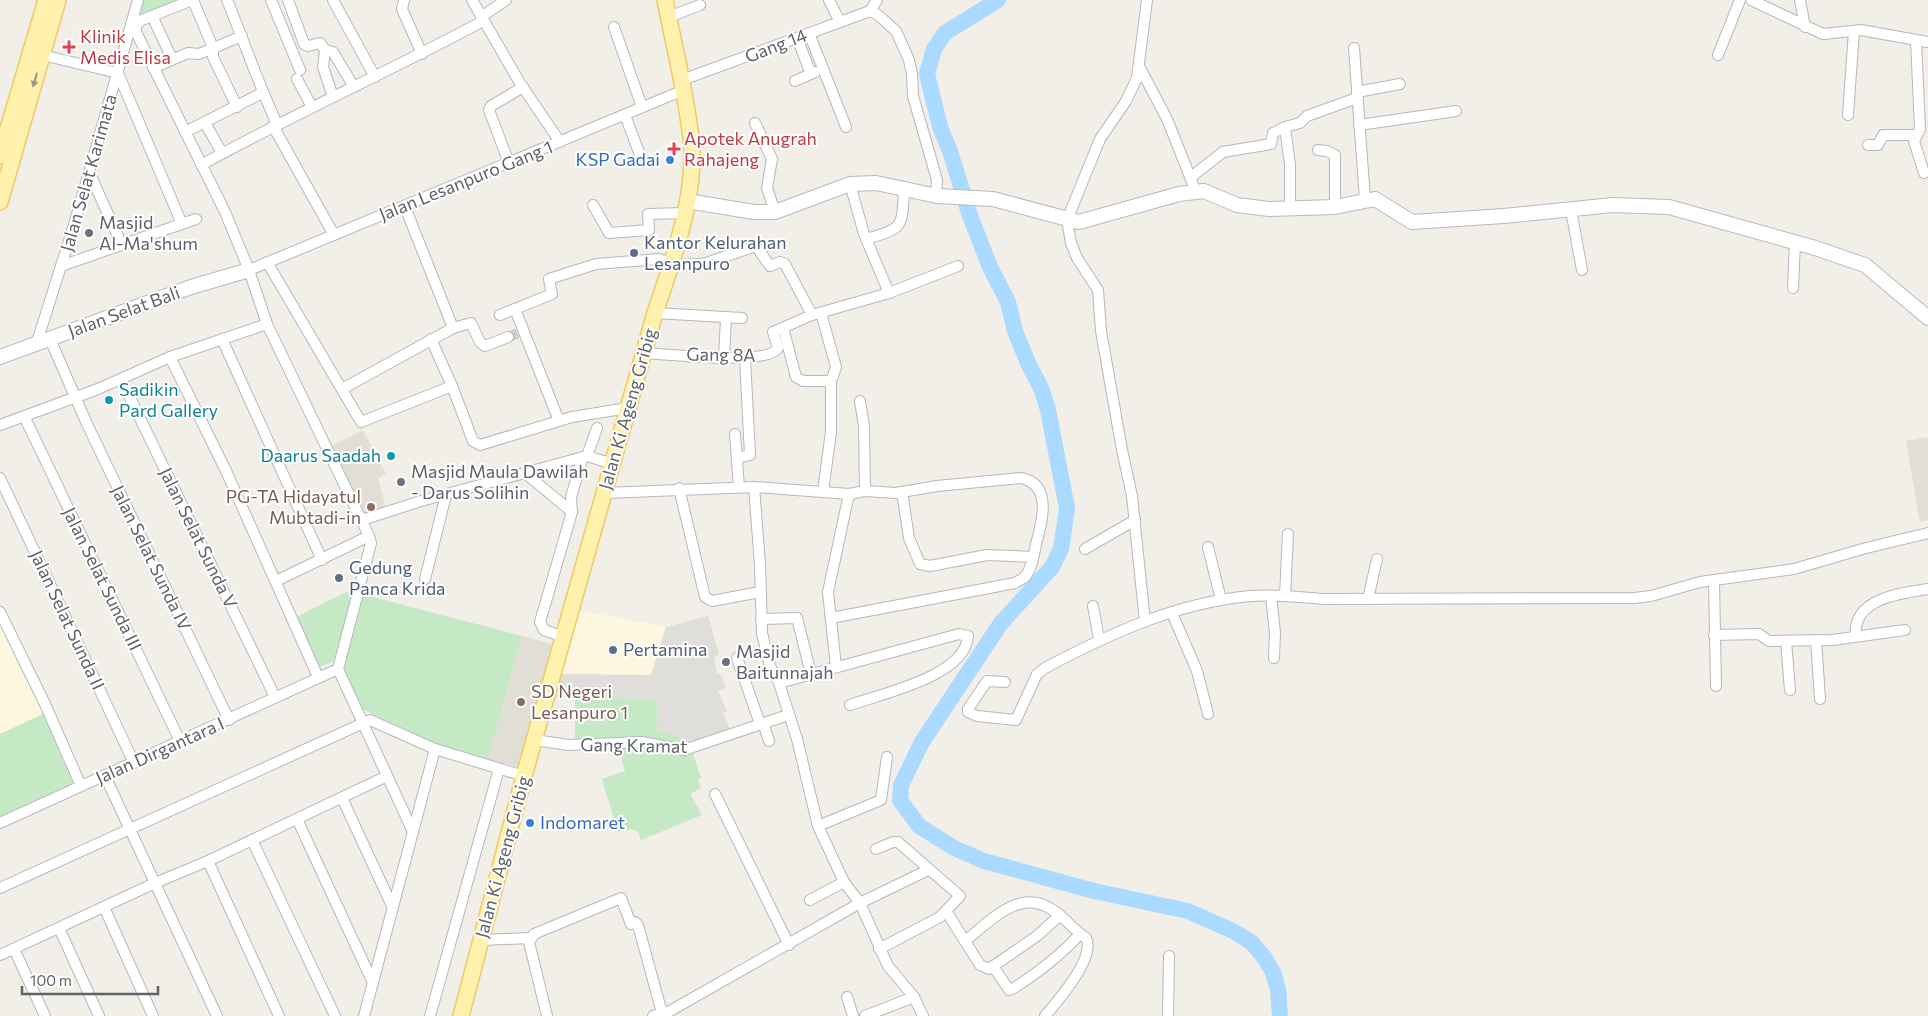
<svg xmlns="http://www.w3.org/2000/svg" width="1928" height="1016" font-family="Commissioner,sans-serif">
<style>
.commercial{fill:#fef7e0}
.industrial{fill:#e0deda}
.education{fill:#e1ded6}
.green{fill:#c5e8c5}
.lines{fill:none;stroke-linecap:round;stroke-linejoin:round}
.river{stroke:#aadaff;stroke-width:16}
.street-tunnel{stroke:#ccccc8;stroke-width:10;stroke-dasharray:10 5;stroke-linecap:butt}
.street-casing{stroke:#b5b8bc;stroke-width:12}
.secondary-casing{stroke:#b6babf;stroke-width:16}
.primary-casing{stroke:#f2c960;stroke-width:18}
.street{stroke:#fff;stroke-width:10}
.secondary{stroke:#fff;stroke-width:14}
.primary{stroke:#fff2af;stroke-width:15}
.oneway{fill:#979581}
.health-dot{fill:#e0444e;stroke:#fff;stroke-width:2}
.shop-dot{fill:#3f7fe0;stroke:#fff;stroke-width:2}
.worship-dot{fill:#6b7280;stroke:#fff;stroke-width:2}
.service-dot{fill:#5c6f8a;stroke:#fff;stroke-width:2}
.culture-dot{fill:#0f9aa8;stroke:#fff;stroke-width:2}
.education-dot{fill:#8d6e63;stroke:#fff;stroke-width:2}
.labels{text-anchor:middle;stroke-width:4;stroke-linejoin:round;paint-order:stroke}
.health-label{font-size:18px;fill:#be3a42;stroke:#fff;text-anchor:start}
.street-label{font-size:18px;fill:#5f6368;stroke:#fff}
.shop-label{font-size:18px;fill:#366cbe;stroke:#fff;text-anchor:end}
.worship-label{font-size:18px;fill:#5b616d;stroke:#fff;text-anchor:start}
.service-label{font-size:18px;fill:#4e5e75;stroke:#fff;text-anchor:start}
.culture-label{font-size:18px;fill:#0d838f;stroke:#fff;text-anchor:start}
.education-label{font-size:18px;fill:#785e54;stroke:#fff;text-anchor:end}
</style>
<rect width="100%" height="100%" fill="#f1efe8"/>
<!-- commercial -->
<g class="commercial">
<polygon points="578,610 666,627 651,675 562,674"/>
<polygon points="0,626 43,714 0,734"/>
</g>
<!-- industrial -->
<polygon class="industrial" points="708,616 719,654 714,657 717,674 720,673 726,687 718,691 727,711 723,713 731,732 691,747 683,738 658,731 657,699 556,697 562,674 651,675 666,627"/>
<!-- education -->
<g class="education">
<polygon points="363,430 386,474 378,478 386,508 365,513 330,447"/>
<polygon points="1928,437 1928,520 1920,522 1906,441"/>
<polygon points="522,636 555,645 518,767 488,759"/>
</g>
<!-- green -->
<g class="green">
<polygon points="141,0 191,0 134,23"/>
<polygon points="355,588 334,661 319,667 296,617"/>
<polygon points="361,594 522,636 488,759 438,744 364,710 360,706 343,666"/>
<polygon points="575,697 657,699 658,731 683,738 691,747 575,743"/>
<polygon points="43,714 73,784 0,817 0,734"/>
<polygon points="618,745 692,751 701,778 698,780 701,788 690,794 702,815 641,840 638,832 632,829 618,832 602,779 625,771"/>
</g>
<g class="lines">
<!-- river -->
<polyline class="river" points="998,0 945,33 934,49 927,74 940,127 950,151 969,213 990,267 1008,302 1015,331 1028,363 1042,390 1048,410 1067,508 1061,549 1052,567 1001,623 922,742 901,785 900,800 919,826 954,848 984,861 1094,891 1188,911 1233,931 1251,942 1264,957 1273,972 1278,990 1280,1016"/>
<!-- street-tunnel -->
<polyline class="street-tunnel" points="508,337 523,331"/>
<defs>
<g id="street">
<polyline points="192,0 142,20 136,25 136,32 225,212 249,270 267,324 369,536 371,543 338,669"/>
<polyline points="193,0 213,48 213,57 237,107"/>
<path d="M 227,0 C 244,41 258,83 277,124"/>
<polyline points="271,0 300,70"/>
<polyline points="288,0 304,44 308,46 320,43 325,50 333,52 354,87"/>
<polyline points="333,0 375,77"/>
<polyline points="404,0 402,9 422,54"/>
<polyline points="472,0 520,83 560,142"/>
<polyline points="829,0 840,22"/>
<polyline points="1751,0 1823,34 1861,30 1928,42"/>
<polyline points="1800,0 1805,27"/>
<polyline points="870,11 878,15 896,31 909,60 912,74 913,96 937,180 936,196"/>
<polyline points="870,11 877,0"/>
<polyline points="481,17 506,0"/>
<polyline points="669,17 700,5"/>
<polyline points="154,20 172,59"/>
<polyline points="614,27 642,107"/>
<polyline points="809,33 846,127"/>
<polyline points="797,38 811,74"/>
<polyline points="1916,40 1920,129 1914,141 1924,173"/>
<polyline points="1354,48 1365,200"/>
<polyline points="325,50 323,67 333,97"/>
<polyline points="38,54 118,73 182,224"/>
<polyline points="1718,55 1740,0"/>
<polyline points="1139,66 1167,119 1196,192"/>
<polyline points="153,68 188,53 199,54 242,36"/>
<polyline points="297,79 312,107"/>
<polyline points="682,80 870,11"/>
<polyline points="795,81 815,72"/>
<polyline points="1357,92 1400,84"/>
<polyline points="625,115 640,155"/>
<polyline points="1848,115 1854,31"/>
<polyline points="205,123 222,153"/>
<polyline points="755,123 772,159 767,188 775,212"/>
<polyline points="1359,125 1456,111"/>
<polyline points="273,126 334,235"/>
<polyline points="185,132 262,93"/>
<polyline points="1868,145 1878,145 1883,135 1917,135"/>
<polyline points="1318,150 1327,151 1335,155 1335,207"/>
<polyline points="509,163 489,110 491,106 523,87"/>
<path d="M 201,165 C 294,114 390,71 483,21"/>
<polyline points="89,172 122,245"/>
<polyline points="1191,177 1223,152 1271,144 1273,133 1285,127"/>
<polyline points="850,184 864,234 889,293"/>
<polyline points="593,205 609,233 649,230 648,214 684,213"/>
<polyline points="1290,210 1290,165 1285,127 1300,123 1307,116 1357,98"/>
<polyline points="1571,210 1582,270"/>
<path d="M 866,239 C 903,228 902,229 904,190"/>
<polyline points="267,262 361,422 452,386 473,441 480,445 572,417 628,408"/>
<polyline points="61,266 196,219"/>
<polyline points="249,270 684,90"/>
<polyline points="1793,288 1795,242"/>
<polyline points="515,309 559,421"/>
<polyline points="655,313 742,318"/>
<polyline points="821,313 836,367 831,381 831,432 823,491"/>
<polyline points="500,315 552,294 549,279 596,264 659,259 677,265 703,264 756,246 770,266 780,262 785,264 812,315 889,293 958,266"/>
<polyline points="453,328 471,323 480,342 485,346 508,337"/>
<polyline points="783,328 796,377 803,381 831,381"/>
<polyline points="50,339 87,424 229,720"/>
<polyline points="222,339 322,560"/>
<polyline points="431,339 452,386"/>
<polyline points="36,345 74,225 138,0"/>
<path d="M 644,353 C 666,354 768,366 778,348 L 773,332 L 812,315"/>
<polyline points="170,357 227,473 318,677"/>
<polyline points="724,357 726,318"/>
<polyline points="121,379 275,697"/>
<polyline points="342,389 453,328 405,207"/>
<polyline points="24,416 180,741"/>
<polyline points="0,425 98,389 170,357 267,324"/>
<polyline points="735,434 739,487"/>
<polyline points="587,456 597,428"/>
<polyline points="737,458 750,455 745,358"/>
<polyline points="525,473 572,512"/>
<polyline points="0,478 134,763"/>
<polyline points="754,487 760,565 762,633 770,666 779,683 797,739 818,826 844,882 860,903 888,966 914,997 923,1016"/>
<polyline points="679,488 705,597 712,601 760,592"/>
<polyline points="902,492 909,538 920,564 930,566 987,555 1033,557"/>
<polyline points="605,493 754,487 849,494"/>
<polyline points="362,520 421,501 587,456 613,464"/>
<polyline points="1208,547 1221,600"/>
<polyline points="1085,549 1135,520"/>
<polyline points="425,579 446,495"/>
<polyline points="276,581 369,536"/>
<polyline points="1714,581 1716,686"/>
<polyline points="1271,596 1275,633 1274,658"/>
<polyline points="1285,596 1288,534"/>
<polyline points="1368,599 1377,559"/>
<polyline points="1093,606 1099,639"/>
<polyline points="0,612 45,704 81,786"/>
<polyline points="1172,613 1197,671 1208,714"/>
<path d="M 831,618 L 1015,583 C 1018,581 1022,579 1025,577 C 1032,568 1034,555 1036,544 C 1042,523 1053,484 1021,478 L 937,486 L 896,493 L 865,491"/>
<polyline points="761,619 797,618 811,674"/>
<polyline points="1145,622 1132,496 1122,450 1101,331 1098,290 1077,258 1071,243 1067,220 1100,139 1126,101 1137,78 1147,0"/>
<polyline points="1714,635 1759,634 1769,641 1832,640 1905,630"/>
<path d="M 1856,636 C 1852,599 1900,593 1928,589"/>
<polyline points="564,637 544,630 540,622 572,512 571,497 583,457"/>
<polyline points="1816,640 1820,699"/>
<polyline points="1786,641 1790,690"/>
<polyline points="737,658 760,724"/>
<polyline points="836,667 828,592 849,494 865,491 864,426 860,401"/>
<path d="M 1005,682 L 987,681 L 968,709 L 968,712 L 977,716 L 1016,720 L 1037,674 L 1045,668 C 1109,634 1178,602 1251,596 C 1275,594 1299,597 1324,599 L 1634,598 L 1651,596 L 1700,582 L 1794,569 L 1866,548 L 1928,533"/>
<path d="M 779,683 L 959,634 L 968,636 C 966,676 881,694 850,705"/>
<polyline points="763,723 769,741"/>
<polyline points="535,740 568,745 642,742 684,750 788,715"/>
<polyline points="105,776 217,1016"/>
<polyline points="715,794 789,945"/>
<polyline points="342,798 392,906"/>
<polyline points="297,819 373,983"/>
<polyline points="0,823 338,669 413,832"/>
<polyline points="818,826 881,800 887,757"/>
<polyline points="252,840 335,1016"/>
<polyline points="876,849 893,842 898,842 960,896 940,917 879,949"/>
<polyline points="208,861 279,1016"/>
<polyline points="0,888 370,720 435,749 524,776"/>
<polyline points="810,900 844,882"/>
<polyline points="104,907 153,1016"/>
<polyline points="946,911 980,965 989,969 1037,936 1060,915"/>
<polyline points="59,928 99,1016"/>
<polyline points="481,940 530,938"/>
<path d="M 965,941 C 991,921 1019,887 1053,910 C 1065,918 1074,930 1086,938 C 1096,957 1058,1001 1045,1016"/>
<polyline points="14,949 45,1016"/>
<polyline points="0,955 155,883 208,861 387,776"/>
<path d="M 993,966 L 1009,990 L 1014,988 C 1039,972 1060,956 1080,934"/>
<polyline points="847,997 853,1016"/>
<polyline points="364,1016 435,749"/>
<polyline points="430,1016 499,769"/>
<polyline points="547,1016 529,942 534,934 621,898 631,924 635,922 638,925 662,1013"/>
<polyline points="653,1016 670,1011 860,903 928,870"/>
<polyline points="865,1016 914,997"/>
<polyline points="1168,1016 1169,956"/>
</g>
<g id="secondary">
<polyline points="687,201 754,212 775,212 850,184 876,183 937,196 993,199 1079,222 1179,194 1204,191 1237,205 1269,209 1335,207 1375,199 1412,222 1504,216 1613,205 1669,207 1812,247 1865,265 1928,318"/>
<polyline points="0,357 191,287 249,270"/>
</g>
<g id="primary">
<polyline points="0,156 46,0"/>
<polyline points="0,202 58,0"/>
<path d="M 461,1016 L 524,776 L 655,313 C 673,258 697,197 691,139 C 686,92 674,46 665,0"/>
</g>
</defs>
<!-- street casing -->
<use href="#street" class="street-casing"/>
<!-- secondary casing -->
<use href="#secondary" class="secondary-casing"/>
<!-- primary casing -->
<use href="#primary" class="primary-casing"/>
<!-- street -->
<use href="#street" class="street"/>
<!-- secondary -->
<use href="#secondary" class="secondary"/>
<!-- primary -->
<use href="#primary" class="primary"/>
</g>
<!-- one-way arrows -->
<defs><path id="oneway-solid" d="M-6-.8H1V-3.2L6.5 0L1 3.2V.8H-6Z" transform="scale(1.25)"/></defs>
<use class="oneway" href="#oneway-solid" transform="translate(35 80) rotate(106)"/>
<!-- markers -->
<g class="health-dot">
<path d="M66.5 39.5h5v5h5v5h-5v5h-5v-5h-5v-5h5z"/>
<path d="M671.5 141.5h5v5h5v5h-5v5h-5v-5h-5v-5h5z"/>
</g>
<g class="shop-dot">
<circle cx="670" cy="160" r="5"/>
<circle cx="530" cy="823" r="5"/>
</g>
<g class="worship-dot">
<circle cx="89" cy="233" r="5"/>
<circle cx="401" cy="482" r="5"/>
<circle cx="726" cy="662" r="5"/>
</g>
<g class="service-dot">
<circle cx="634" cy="253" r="5"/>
<circle cx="339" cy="578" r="5"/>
<circle cx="613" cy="650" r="5"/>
</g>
<g class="culture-dot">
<circle cx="109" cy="400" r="5"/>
<circle cx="391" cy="456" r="5"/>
</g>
<g class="education-dot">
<circle cx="371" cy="507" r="5"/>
<circle cx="521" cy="702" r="5"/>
</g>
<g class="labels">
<!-- health labels -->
<g class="health-label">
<text x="80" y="43">Klinik<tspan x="80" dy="21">Medis Elisa</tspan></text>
<text x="684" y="145">Apotek Anugrah<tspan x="684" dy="21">Rahajeng</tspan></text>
</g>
<!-- street labels -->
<g class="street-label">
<text transform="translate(776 46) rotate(-21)" y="6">Gang 14</text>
<text transform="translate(89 173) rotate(-74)" y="6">Jalan Selat Karimata</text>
<text transform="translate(466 181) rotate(-22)" y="6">Jalan Lesanpuro Gang 1</text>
<text transform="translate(124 312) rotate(-20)" y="6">Jalan Selat Bali</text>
<text transform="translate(721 355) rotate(1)" y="6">Gang 8A</text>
<text transform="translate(628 409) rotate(-74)" y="6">Jalan Ki Ageng Gribig</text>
<text transform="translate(198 538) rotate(64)" y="6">Jalan Selat Sunda V</text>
<text transform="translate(151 558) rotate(64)" y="6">Jalan Selat Sunda IV</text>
<text transform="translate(102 579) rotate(64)" y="6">Jalan Selat Sunda III</text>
<text transform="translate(67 620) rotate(65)" y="6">Jalan Selat Sunda II</text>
<text transform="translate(634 746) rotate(1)" y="6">Gang Kramat</text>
<text transform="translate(160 751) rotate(-24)" y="6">Jalan Dirgantara I</text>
<text transform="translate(503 857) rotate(-75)" y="6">Jalan Ki Ageng Gribig</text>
</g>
<!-- shop labels -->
<g class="shop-label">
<text x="660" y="166">KSP Gadai</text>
<text x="540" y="829" text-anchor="start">Indomaret</text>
</g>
<!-- worship labels -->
<g class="worship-label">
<text x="99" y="229">Masjid<tspan x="99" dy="21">Al-Ma'shum</tspan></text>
<text x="411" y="478">Masjid Maula Dawilah<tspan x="411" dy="21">- Darus Solihin</tspan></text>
<text x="736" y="658">Masjid<tspan x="736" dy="21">Baitunnajah</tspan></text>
</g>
<!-- service labels -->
<g class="service-label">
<text x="644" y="249">Kantor Kelurahan<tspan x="644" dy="21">Lesanpuro</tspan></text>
<text x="349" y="574">Gedung<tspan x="349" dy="21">Panca Krida</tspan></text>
<text x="623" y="656">Pertamina</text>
</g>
<!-- culture labels -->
<g class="culture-label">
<text x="119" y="396">Sadikin<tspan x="119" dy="21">Pard Gallery</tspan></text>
<text x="381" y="462" text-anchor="end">Daarus Saadah</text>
</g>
<!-- education labels -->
<g class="education-label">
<text x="361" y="503">PG-TA Hidayatul<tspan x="361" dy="21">Mubtadi-in</tspan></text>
<text x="531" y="698" text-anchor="start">SD Negeri<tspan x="531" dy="21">Lesanpuro 1</tspan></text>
</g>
</g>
<!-- scale -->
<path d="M22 986v8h136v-8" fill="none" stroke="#5f6368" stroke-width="2.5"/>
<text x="30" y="986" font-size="15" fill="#5f6368" stroke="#ffffff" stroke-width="4" paint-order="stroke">100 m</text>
</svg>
